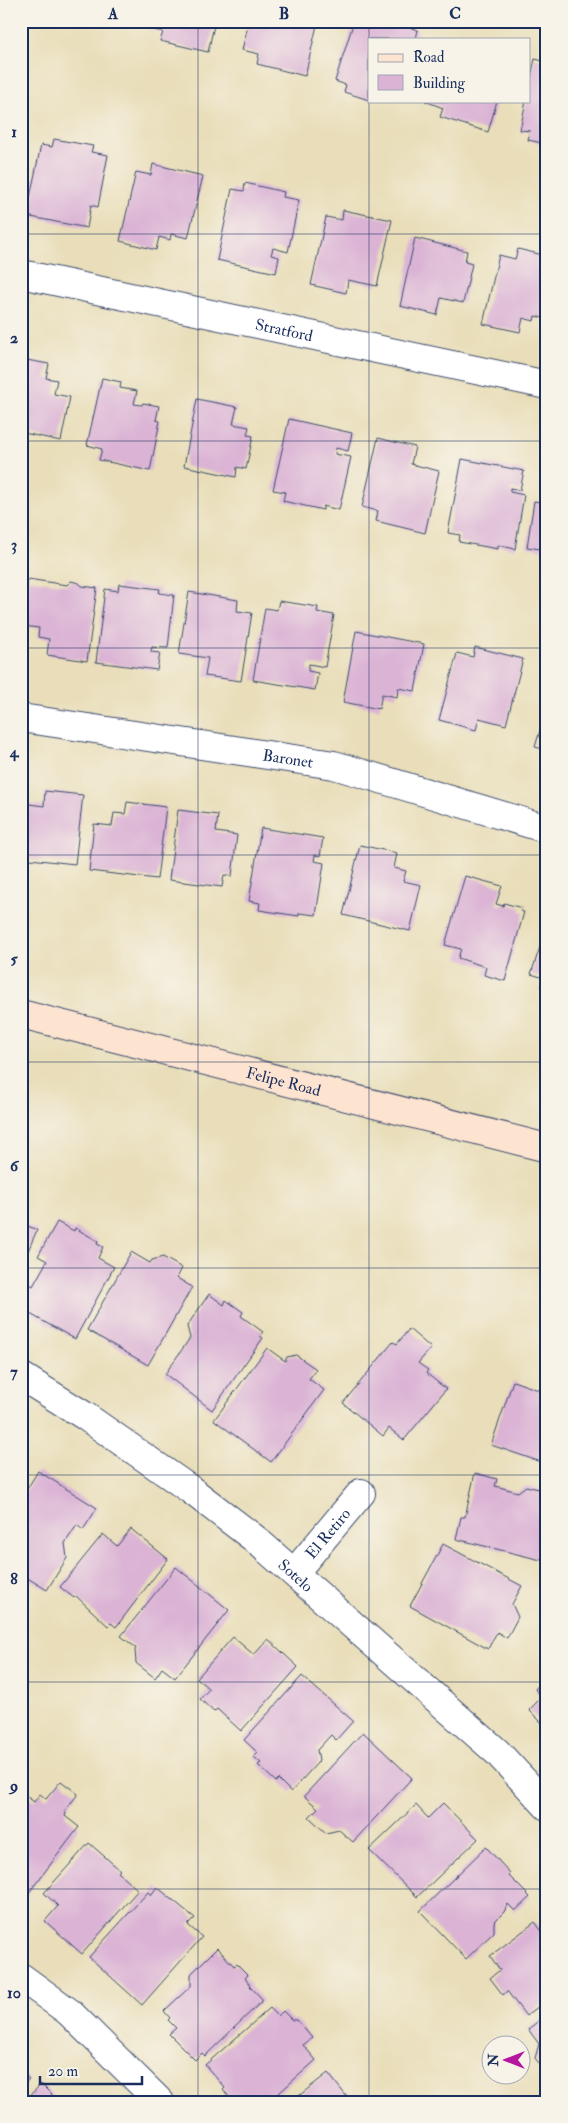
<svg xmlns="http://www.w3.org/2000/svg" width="568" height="2123" font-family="'IM FELL Double Pica',serif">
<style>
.building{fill:#dbb4d5}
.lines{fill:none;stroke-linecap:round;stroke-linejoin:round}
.street-casing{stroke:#3a496c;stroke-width:30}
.secondary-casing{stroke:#3a496c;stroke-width:30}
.street{stroke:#fff;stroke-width:28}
.secondary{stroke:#fde4d1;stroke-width:28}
.grid{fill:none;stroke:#1b2f5e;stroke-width:1;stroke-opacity:0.55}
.labels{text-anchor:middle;stroke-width:4.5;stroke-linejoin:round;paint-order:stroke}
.street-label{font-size:16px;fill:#1b2f5e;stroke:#f7f3e8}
.neatline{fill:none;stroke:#1b2f5e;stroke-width:2}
.grid-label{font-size:16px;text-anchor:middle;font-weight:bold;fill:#1b2f5e}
</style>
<rect width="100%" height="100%" fill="#f7f3e8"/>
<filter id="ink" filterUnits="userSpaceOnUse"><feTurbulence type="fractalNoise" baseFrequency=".02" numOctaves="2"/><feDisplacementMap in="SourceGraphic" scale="10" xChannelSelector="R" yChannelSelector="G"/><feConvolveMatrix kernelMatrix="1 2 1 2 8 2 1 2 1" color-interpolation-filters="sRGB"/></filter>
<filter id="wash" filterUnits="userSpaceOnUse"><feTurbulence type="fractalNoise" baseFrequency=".0096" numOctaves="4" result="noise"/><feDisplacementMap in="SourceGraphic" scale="20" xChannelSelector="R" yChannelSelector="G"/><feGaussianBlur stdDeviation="1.12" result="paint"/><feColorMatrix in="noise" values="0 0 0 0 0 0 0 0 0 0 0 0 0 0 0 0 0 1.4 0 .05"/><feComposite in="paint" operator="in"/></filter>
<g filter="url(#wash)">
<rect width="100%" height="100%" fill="#e9deb9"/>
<g id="blocks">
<!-- building -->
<g class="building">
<polygon points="94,21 117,21 116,25"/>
<polygon points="148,21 215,21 208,52 160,41 163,32 146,28"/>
<polygon points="249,21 318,21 305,76 257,64 259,54 242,50"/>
<polygon points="354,21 390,21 418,30 416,39 369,39 369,100 344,92 346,85 335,81"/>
<polygon points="535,59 547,62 547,144 528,140 530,131 520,130 526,101 529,101 529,85"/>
<polygon points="425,101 497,101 488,132 440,117 443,108"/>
<polygon points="54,139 93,146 91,152 108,155 98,207 91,205 87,228 26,216 41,145 52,147"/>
<polygon points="21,145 26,146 22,163 21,163"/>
<polygon points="153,164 203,176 188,238 171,234 170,240 159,237 156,250 120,241 136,172 151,175"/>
<polygon points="245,183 284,192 283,197 299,200 288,252 273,248 271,255 279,257 276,273 217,260 232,189 244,191"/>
<polygon points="343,210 392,220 377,286 348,280 346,293 311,285 326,217 342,220"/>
<polygon points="415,238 467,251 465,262 472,264 463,303 441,298 437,315 400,306"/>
<polygon points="518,249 547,256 547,319 535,316 534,321 523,318 520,332 483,324 499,255 515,259"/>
<polygon points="21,359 49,364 46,378 57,380 54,394 70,397 61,441 24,433 21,435"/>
<polygon points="102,378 121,382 120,388 137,391 134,404 142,405 143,403 159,406 156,420 160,421 150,471 99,460 102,449 87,445"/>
<polygon points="197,399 237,407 233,424 249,427 247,435 253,436 246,469 237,467 236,477 184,466"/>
<polygon points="289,419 352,433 348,451 336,448 335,454 351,457 339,510 323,506 323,510 283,501 285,492 273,490"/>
<polygon points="378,438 415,447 411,464 439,471 425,533 376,521 378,511 362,507"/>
<polygon points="462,459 524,471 520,490 510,488 510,492 524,495 515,549 498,545 498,549 459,542 460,535 448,533"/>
<polygon points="534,501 547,503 547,550 527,547"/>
<polygon points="28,579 67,585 71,581 79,583 82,586 97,588 87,661 47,655 49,639 38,637 39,628 22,626"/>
<polygon points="119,584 160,589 159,593 174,595 168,648 152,647 151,652 160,653 157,670 96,662 105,589 118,591"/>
<polygon points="189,592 238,600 237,611 252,613 241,681 205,676 208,658 179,654"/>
<polygon points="279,601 318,607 317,612 334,615 325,667 309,664 308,671 318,673 315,690 253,680 265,608 277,610"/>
<polygon points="356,631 424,644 415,691 398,688 397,697 382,694 379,709 343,702"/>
<polygon points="475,647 523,659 506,725 479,718 476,730 439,720 457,653 473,657"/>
<polygon points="546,710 547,710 547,750 535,747"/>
<polygon points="45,791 83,795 75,864 21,858 23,845 21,845 21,803 44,806"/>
<polygon points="127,802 166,807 157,879 89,871 94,824 112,826 114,813 125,814"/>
<polygon points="178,810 218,815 216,832 237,835 232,876 224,875 222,887 169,880"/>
<polygon points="261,828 323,838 320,856 315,855 314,861 324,863 316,915 299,913 299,916 259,910 260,903 249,901"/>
<polygon points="360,845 397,853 394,868 406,871 403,881 421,885 410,931 343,915"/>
<polygon points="465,876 502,886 496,904 503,906 504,903 522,908 520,911 524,912 505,981 484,975 486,967 458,958 461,949 445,945"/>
<polygon points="546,929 547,929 547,988 541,986 544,978 531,974"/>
<polygon points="57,1222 74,1231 75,1228 98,1241 97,1244 103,1247 98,1258 114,1267 75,1339 21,1309 21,1290 26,1282 33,1286 47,1261 38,1256"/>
<polygon points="21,1223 37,1230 21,1267"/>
<polygon points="131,1252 150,1263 152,1260 163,1257 182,1268 177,1278 192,1287 148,1365 87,1330"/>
<polygon points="209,1294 224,1305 226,1300 243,1312 241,1316 263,1332 260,1336 263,1338 212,1410 165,1374 190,1338 187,1326"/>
<polygon points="409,1329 431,1348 418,1363 428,1370 426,1373 446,1389 404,1440 389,1428 383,1436 343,1403 393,1342 397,1344"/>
<polygon points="267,1348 285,1361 287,1357 296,1355 316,1369 309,1379 324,1390 271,1462 214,1420"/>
<polygon points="513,1381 547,1393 547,1464 491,1445"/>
<polygon points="38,1471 97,1508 83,1530 77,1525 65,1543 67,1558 47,1590 21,1574 21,1499"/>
<polygon points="475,1473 497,1479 495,1486 518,1492 526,1486 547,1491 547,1559 541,1558 541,1560 456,1539 461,1517 465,1517"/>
<polygon points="131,1529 168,1559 116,1627 111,1623 108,1626 76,1596 74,1598 60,1587 103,1534 117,1546"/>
<polygon points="443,1544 522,1586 512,1604 518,1617 507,1638 497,1632 488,1649 410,1606"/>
<polygon points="176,1567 229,1610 175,1678 162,1668 155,1678 136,1663 135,1650 136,1648 121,1636"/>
<polygon points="233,1637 254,1655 268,1639 298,1667 241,1731 217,1709 214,1712 200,1699 209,1689 197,1678"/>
<polygon points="302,1676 353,1721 336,1740 331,1735 317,1750 319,1761 291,1792 278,1779 276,1782 258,1765 261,1763 254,1757 258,1753 244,1740"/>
<polygon points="547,1676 547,1728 529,1710 542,1697 535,1689"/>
<polygon points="363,1732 412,1778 353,1842 339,1830 326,1833 309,1817 318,1808 304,1796"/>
<polygon points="61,1781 78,1794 64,1812 66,1813 65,1816 79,1827 24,1899 21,1897 21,1792 34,1802 40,1794 46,1799"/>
<polygon points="443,1803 478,1839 417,1897 369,1850 416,1805 428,1818"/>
<polygon points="89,1843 120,1870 118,1872 138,1890 82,1954 45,1921 58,1906 44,1893"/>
<polygon points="486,1847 510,1873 508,1875 530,1897 515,1911 508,1904 504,1912 494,1922 494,1932 466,1959 420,1911"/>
<polygon points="157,1887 195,1918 188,1925 202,1937 142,2005 89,1957 148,1892 151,1895"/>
<polygon points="535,1922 547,1938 547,2000 526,2016 507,1991 503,1995 490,1978 500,1970 490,1956"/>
<polygon points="217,1948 234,1966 237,1964 248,1975 245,1978 251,1985 250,1986 263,2000 205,2056 202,2053 195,2060 169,2034 176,2028 168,2020 170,2018 164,2011 191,1986 191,1974"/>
<polygon points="270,2008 278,2016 283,2011 292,2020 297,2020 312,2038 303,2045 316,2060 269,2102 234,2102 223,2090 225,2088 205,2065"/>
<polygon points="547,2015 547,2074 535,2058 539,2044 528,2029"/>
<polygon points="21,2072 29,2079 21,2088"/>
<polygon points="328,2073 351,2102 291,2102"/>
<polygon points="41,2084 59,2102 24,2102"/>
</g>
</g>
</g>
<g filter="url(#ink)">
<use href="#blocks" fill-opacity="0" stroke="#3a496c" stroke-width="1"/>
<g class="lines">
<defs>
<g id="street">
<path id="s1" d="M 21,274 L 547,385"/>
<path id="s2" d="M 21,718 L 334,765 L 547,829"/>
<path id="s3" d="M 21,1376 L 85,1416 L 191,1490 L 255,1539 L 497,1752 L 547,1806"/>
<path id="s4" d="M 294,1573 L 361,1493"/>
<polyline points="21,1977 69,2012 160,2102"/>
</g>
<g id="secondary">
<path id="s5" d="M 21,1014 L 547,1148"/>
</g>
</defs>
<!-- street casing -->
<use href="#street" class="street-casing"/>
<!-- secondary casing -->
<use href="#secondary" class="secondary-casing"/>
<!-- street -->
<use href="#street" class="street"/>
<!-- secondary -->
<use href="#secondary" class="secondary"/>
</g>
</g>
<!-- grid -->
<path class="grid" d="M 198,21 L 198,2102M 369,21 L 369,39M 369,101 L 369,2102M 21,234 L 547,234M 21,441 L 547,441M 21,648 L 547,648M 21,855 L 547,855M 21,1062 L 547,1062M 21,1268 L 547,1268M 21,1475 L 547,1475M 21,1682 L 547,1682M 21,1889 L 547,1889"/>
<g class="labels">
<!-- street labels -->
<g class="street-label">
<text dy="6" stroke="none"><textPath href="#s1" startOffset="269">Stratford</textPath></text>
<text dy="6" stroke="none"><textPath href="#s2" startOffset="270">Baronet</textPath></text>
<text dy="6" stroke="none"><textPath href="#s5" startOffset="271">Felipe Road</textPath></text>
<text dy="6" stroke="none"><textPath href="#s4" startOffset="52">El Retiro</textPath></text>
<text dy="6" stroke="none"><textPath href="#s3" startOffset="340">Sotelo</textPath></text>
</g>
</g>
<!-- margin -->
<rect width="568" height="2123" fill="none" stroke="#f7f3e8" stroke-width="55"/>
<!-- legend -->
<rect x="368" y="38" width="162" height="65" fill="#f7f3e8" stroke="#9fa5b1"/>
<rect x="378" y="54" width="25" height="8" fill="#fde4d1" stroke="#9fa5b1"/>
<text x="413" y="62" font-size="15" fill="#1b2f5e">Road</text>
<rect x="378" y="75" width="25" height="15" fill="#dbb4d5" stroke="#9fa5b1"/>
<text x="413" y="88" font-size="15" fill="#1b2f5e">Building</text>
<!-- north arrow -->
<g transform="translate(506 2060) rotate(270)"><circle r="24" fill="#f7f3e8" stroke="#9fa5b1"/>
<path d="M0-4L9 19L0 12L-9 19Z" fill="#b5179e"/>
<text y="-8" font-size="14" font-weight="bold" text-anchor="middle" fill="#1b2f5e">N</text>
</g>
<!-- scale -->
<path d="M40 2076v8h102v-8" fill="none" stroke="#1b2f5e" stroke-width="2.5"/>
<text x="48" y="2076" font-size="15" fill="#1b2f5e" stroke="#f7f3e8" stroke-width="4" paint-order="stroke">20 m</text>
<rect x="28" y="28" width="512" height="2068" class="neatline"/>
<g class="grid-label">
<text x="113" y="19">A</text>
<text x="284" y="19">B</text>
<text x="455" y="19">C</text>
<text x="14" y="137">1</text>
<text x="14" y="343">2</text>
<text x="14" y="550">3</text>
<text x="14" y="757">4</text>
<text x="14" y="964">5</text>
<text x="14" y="1171">6</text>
<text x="14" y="1377">7</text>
<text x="14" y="1584">8</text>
<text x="14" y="1791">9</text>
<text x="14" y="1998">10</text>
</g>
</svg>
